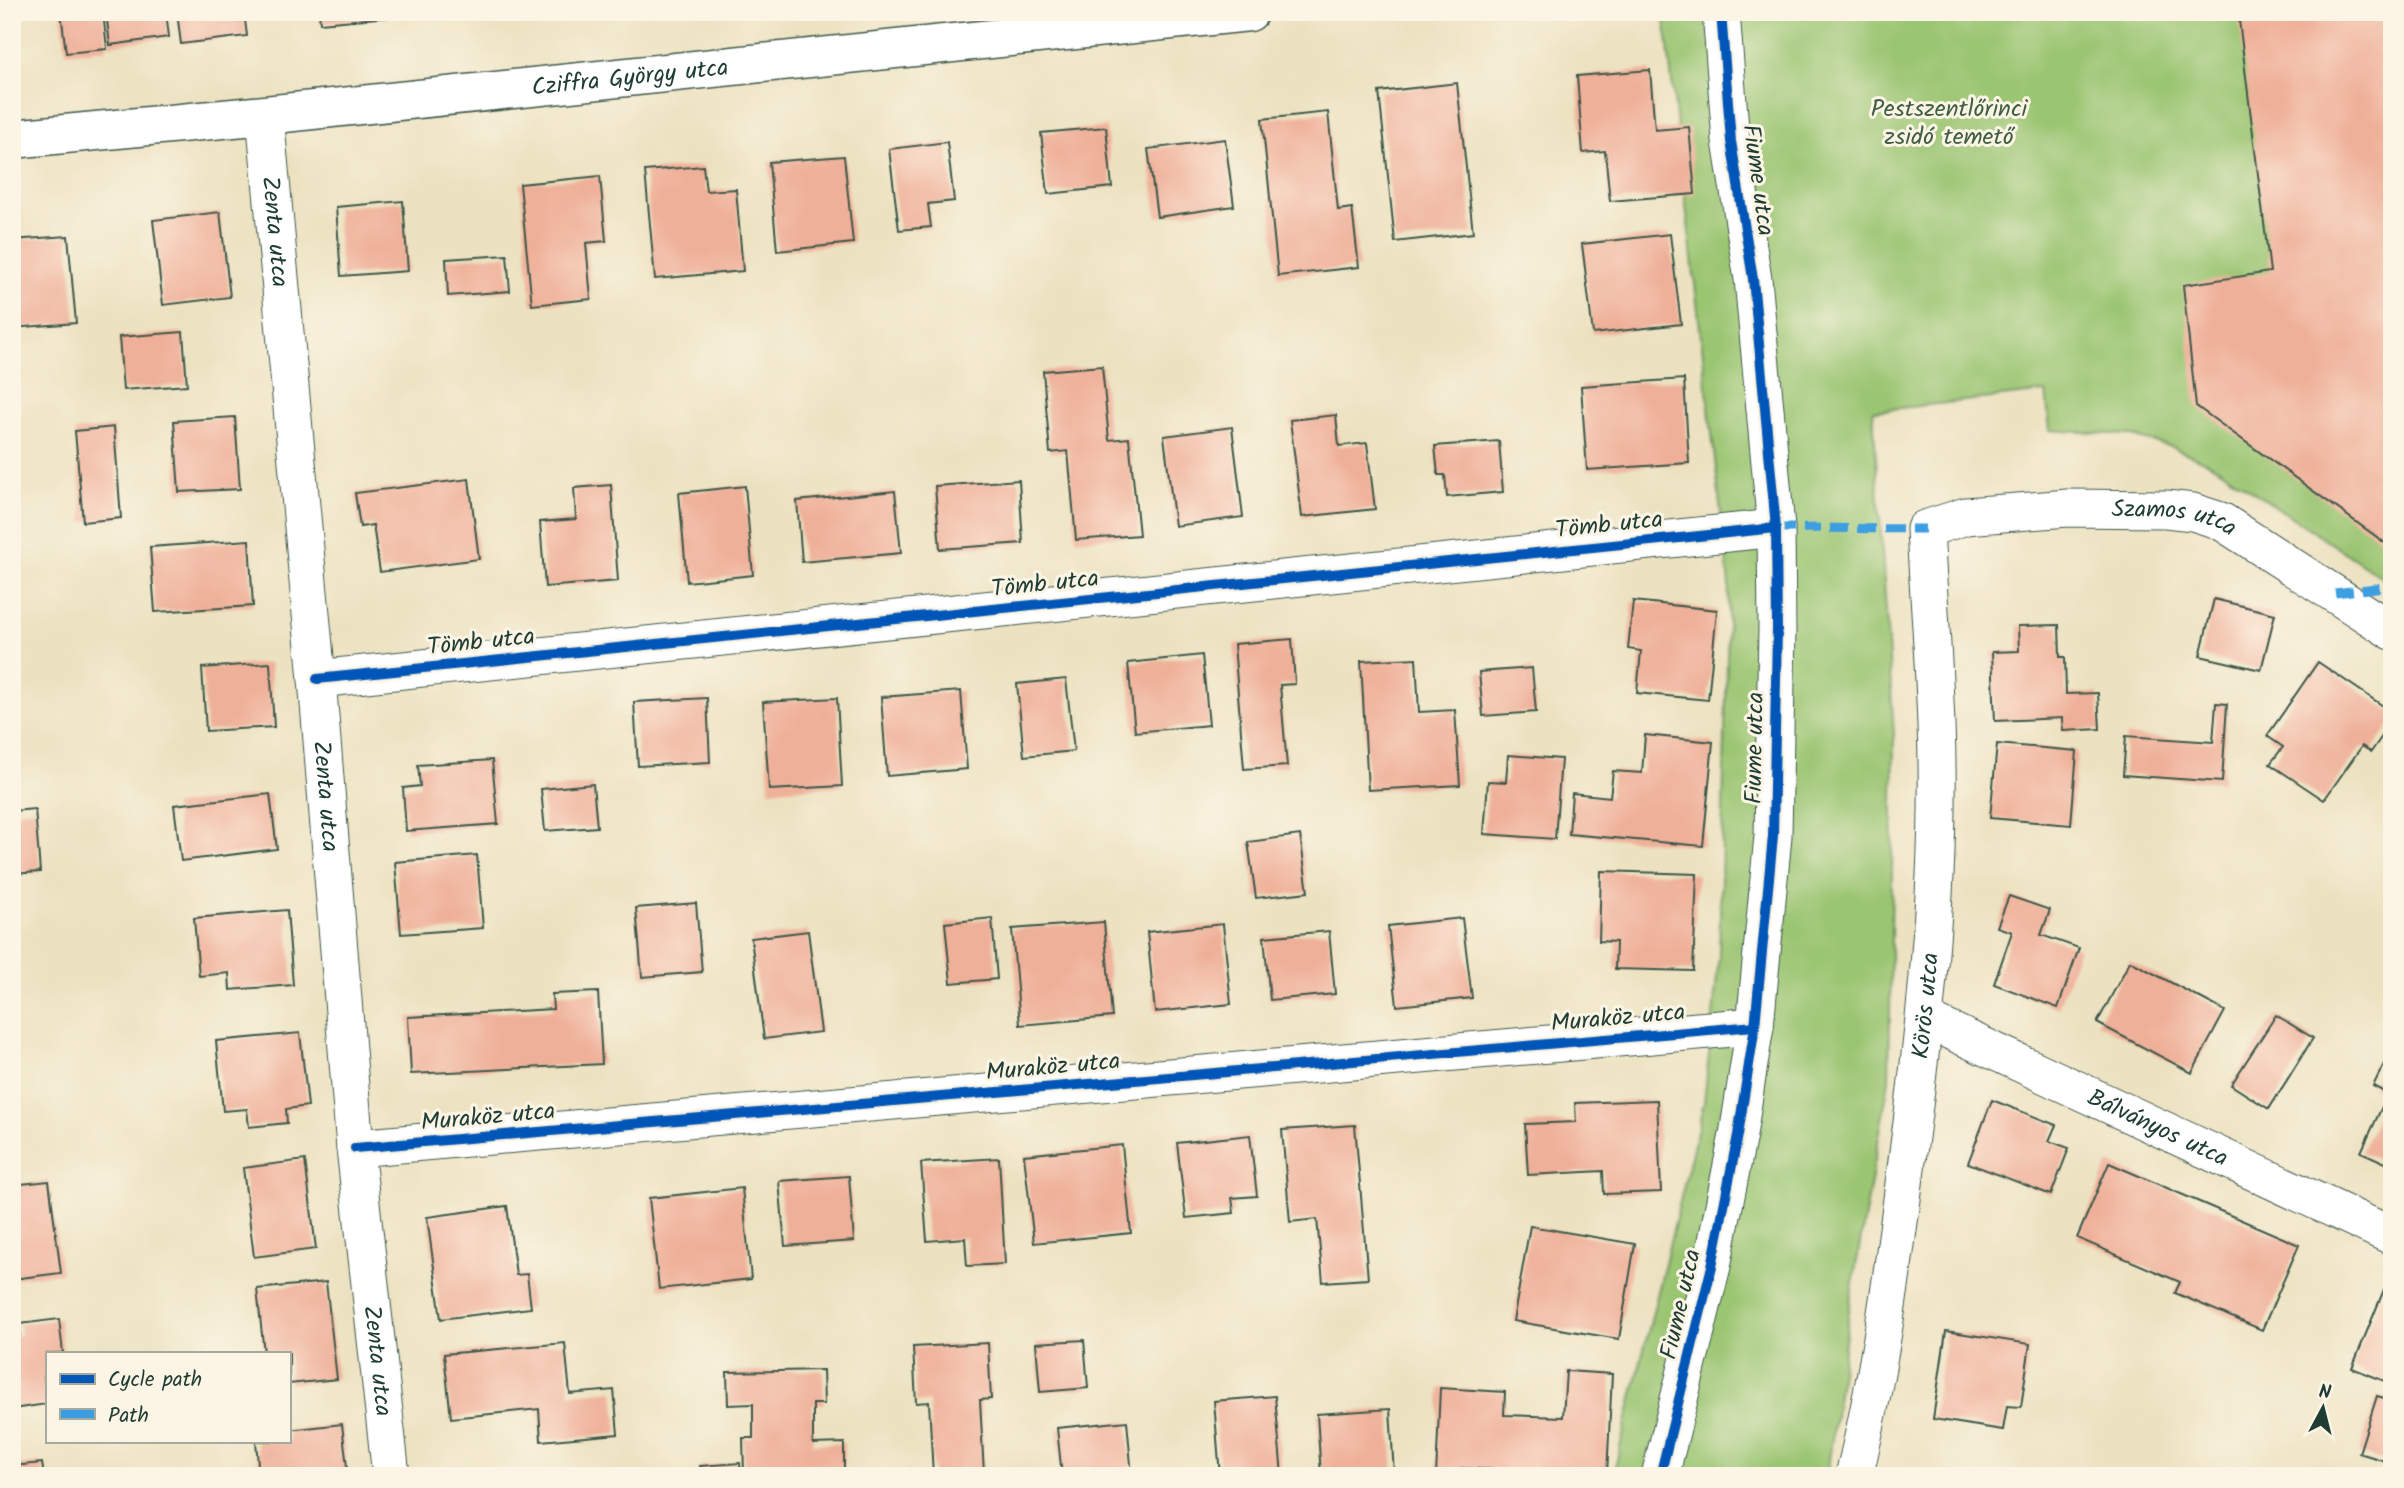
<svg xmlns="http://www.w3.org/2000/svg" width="2404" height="1488" font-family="Kalam,sans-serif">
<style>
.green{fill:#9ac571;stroke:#5c8152;stroke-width:2}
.building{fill:#efb099}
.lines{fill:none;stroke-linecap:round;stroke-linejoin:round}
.minor-casing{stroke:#3e5649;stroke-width:39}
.tertiary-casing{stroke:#3e5649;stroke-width:41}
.minor{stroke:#fff;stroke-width:37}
.tertiary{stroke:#fff;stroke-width:38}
.quiet{stroke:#3c9ee2;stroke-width:9;stroke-dasharray:18 9;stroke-linecap:butt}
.cycleway-casing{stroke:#fcf5e5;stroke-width:15}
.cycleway{stroke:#0057b8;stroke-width:10}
.labels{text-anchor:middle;stroke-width:6;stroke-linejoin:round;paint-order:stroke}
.street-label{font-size:24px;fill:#1f3d34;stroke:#fcf5e5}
.park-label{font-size:24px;fill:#3e5f43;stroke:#fcf5e5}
</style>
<rect width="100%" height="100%" fill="#fcf5e5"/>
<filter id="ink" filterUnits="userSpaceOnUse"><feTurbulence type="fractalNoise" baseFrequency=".0143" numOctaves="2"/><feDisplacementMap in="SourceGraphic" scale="14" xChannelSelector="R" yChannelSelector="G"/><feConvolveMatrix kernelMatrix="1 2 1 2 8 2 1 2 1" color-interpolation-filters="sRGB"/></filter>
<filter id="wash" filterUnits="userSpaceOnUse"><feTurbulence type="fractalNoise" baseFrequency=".00686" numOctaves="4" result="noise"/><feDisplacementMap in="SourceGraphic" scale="28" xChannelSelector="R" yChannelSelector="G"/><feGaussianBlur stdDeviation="1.57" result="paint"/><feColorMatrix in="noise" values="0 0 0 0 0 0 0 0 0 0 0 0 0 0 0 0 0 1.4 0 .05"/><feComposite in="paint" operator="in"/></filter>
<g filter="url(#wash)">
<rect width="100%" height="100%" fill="#ece2c1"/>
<!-- green -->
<polygon class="green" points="1664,12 2392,12 2392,584 2215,466 2172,447 2128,435 2050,430 2046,392 1873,411 1894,735 1889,1081 1852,1289 1827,1476 1613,1476 1704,1103 1719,957 1729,584"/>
<g id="blocks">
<!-- building -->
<g class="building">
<polygon points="61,12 103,12 107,49 66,53"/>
<polygon points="106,12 166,12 169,37 110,45"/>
<polygon points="177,12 244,12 247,36 181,44"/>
<polygon points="319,12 387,12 388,17 320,23"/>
<polygon points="407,12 442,12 442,14 407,17"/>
<polygon points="2238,12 2392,12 2392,548 2196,406 2183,285 2270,272"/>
<polygon points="1650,70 1655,130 1689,127 1695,194 1610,201 1605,151 1583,153 1577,76"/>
<polygon points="1457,83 1473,233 1395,242 1379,92"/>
<polygon points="1328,112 1338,210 1352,208 1359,267 1278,276 1262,119"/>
<polygon points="1106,127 1112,187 1048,194 1041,133"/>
<polygon points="1225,139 1234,206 1157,217 1148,149"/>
<polygon points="947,142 954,201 928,204 931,227 899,230 889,149"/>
<polygon points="844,156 853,243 777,251 769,162"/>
<polygon points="703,166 706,191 736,189 743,271 655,279 645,171"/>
<polygon points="600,176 606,241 586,243 591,299 532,305 520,184"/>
<polygon points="403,201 408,271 341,276 336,207"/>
<polygon points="220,212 230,297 163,305 153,220"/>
<polygon points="1670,234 1681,324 1593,334 1582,244"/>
<polygon points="68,236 76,323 12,328 12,240"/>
<polygon points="507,255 510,291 448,296 446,259"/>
<polygon points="183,332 187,385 123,390 119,337"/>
<polygon points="1102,366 1109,440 1129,438 1139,535 1076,540 1068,451 1050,453 1043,371"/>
<polygon points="1684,379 1689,463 1587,470 1581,386"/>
<polygon points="1336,415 1339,446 1367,443 1375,509 1302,517 1290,420"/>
<polygon points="235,417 240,489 179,492 174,421"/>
<polygon points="114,427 121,518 83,522 75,431"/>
<polygon points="1232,427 1243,517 1175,526 1164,436"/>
<polygon points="1499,441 1503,492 1447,497 1445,475 1438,475 1435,446"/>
<polygon points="469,479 479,559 380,572 373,525 360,527 355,493"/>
<polygon points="1019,480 1023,543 940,549 935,486"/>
<polygon points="611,485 618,581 545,587 540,522 576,519 574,488"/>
<polygon points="745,486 753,575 687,582 679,493"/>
<polygon points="895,491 901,553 802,562 797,501"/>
<polygon points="249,540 253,606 155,612 150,547"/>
<polygon points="2214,599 2275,614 2261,670 2200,656"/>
<polygon points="1633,601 1717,610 1708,700 1637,693 1641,651 1628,649"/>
<polygon points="2059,625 2060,657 2065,657 2066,694 2098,693 2100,729 2063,731 2062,718 1995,721 1992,652 2019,651 2018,626"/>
<polygon points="1292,639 1295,684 1280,685 1287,766 1244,769 1234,644"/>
<polygon points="1202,655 1209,725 1135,732 1128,663"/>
<polygon points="1416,658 1419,712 1455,710 1460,785 1368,790 1361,661"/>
<polygon points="2318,662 2392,712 2392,722 2371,752 2362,746 2324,800 2270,764 2283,747 2267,736"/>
<polygon points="270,663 274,727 206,731 202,668"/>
<polygon points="1532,668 1536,712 1483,716 1479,672"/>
<polygon points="1066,679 1074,751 1024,756 1017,684"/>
<polygon points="961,691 967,769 887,776 881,697"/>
<polygon points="707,698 710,762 638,766 634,702"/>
<polygon points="837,698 842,786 769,790 763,702"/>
<polygon points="2216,703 2227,704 2222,782 2123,775 2126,736 2213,742"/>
<polygon points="1645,735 1713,742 1703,846 1569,834 1572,793 1610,797 1613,771 1642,773"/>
<polygon points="1997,744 2077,751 2071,825 1990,818"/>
<polygon points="1508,755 1561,759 1555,839 1484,834 1488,781 1506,782"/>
<polygon points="492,760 498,824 406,831 403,788 420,786 418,765"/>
<polygon points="593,784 597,827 545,831 541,789"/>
<polygon points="270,794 277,849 181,861 174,805"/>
<polygon points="35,809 40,872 12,874 12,811"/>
<polygon points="1300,835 1308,892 1256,898 1248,842"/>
<polygon points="477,855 483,928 401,934 395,862"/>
<polygon points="1601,871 1697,874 1693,971 1615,969 1616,942 1599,941"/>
<polygon points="2009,896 2050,910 2041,935 2079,948 2058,1008 1994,984 2012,932 1997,927"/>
<polygon points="696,903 702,972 642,977 636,908"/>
<polygon points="287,910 293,985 230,990 229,973 199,976 194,918"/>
<polygon points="992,918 997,979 951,983 945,923"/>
<polygon points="1462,918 1472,998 1397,1006 1388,926"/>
<polygon points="1104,922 1112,1017 1020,1025 1012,929"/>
<polygon points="1223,924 1231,1004 1155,1012 1147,932"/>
<polygon points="808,931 821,1032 764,1039 751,938"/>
<polygon points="1329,931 1335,994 1270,1000 1264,937"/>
<polygon points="2130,961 2225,1011 2192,1073 2097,1023"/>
<polygon points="598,992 602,1064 411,1074 408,1017 553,1009 552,994"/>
<polygon points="2276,1015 2313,1038 2269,1109 2231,1085"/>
<polygon points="300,1033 308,1106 286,1109 287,1123 249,1127 247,1109 223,1111 216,1041"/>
<polygon points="2392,1048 2392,1166 2361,1152 2388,1094 2373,1086"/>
<polygon points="1657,1100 1661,1192 1604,1194 1603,1171 1528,1175 1525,1124 1576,1122 1575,1103"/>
<polygon points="1992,1100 2056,1125 2049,1141 2069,1148 2051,1195 1968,1163"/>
<polygon points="1355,1125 1368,1279 1323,1282 1317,1219 1290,1222 1282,1130"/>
<polygon points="1250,1135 1257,1196 1232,1198 1234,1213 1186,1218 1177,1143"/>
<polygon points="1122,1145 1131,1233 1034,1243 1024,1155"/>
<polygon points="999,1158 1005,1264 967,1266 965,1238 927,1241 921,1163"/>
<polygon points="305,1160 316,1249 254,1257 243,1168"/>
<polygon points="2109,1163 2299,1245 2262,1330 2175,1293 2180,1282 2077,1238"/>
<polygon points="849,1176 854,1241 785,1246 779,1181"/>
<polygon points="49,1181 61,1273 12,1279 12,1185"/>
<polygon points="742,1188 751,1279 659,1289 649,1198"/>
<polygon points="507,1206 516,1275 527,1274 531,1308 441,1319 427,1217"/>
<polygon points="1530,1226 1635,1244 1619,1339 1513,1321"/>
<polygon points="326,1282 337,1379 289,1384 289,1353 264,1353 257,1289"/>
<polygon points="2385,1287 2392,1290 2392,1384 2352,1368"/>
<polygon points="59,1319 63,1353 47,1353 47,1375 44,1376 47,1404 12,1409 12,1336 20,1335 19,1324"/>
<polygon points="1946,1331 2030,1344 2021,1407 2007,1406 2003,1430 1933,1419"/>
<polygon points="1084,1340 1088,1388 1040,1392 1036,1343"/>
<polygon points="565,1343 570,1394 614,1390 618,1434 541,1441 539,1409 451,1418 444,1354"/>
<polygon points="988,1343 991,1399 980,1400 984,1474 933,1476 929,1402 916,1403 913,1347"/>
<polygon points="823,1370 824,1404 813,1404 813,1444 844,1443 844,1471 744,1473 743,1438 753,1438 753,1404 728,1405 727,1372"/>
<polygon points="1566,1371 1612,1374 1607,1475 1461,1468 1461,1476 1436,1476 1440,1388 1505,1392 1504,1415 1563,1417"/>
<polygon points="1275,1396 1282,1476 1220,1476 1214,1401"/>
<polygon points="2377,1396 2392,1400 2392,1463 2359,1453"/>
<polygon points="1390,1409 1394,1475 1321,1476 1317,1414"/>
<polygon points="1127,1421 1132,1476 1062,1476 1057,1428"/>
<polygon points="342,1424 348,1476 259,1476 256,1441 289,1441 289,1430"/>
<polygon points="42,1463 44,1476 12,1476 12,1466"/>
<polygon points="740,1463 741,1476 701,1476 700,1466"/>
<polygon points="910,1471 910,1476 877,1476 877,1474"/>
</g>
</g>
</g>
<g filter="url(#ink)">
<use href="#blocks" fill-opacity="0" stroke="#3e5649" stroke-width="2"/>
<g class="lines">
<defs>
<g id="minor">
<path id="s1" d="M 265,115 L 317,679 L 355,1148 L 391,1476"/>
<polyline points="317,679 1776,528"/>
<path id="s2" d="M 1925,1019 L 2392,1236"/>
<polyline points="355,1148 1755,1026"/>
<polyline points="1660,1476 1712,1266 1738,1135 1755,1026 1773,836 1777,629 1776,528 1753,279 1731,141 1721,12"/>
<path id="s3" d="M 1854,1476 C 1879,1375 1893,1271 1906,1168 C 1924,1033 1939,898 1937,762 C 1936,684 1929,606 1925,529 L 1966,516 L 2068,508 L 2166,509 L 2193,512 L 2221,521 L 2392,631"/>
</g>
<g id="tertiary">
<path id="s4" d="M 12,139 L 265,115 L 1249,12"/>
</g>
</defs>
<!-- minor casing -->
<use href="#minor" class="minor-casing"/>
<!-- tertiary casing -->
<use href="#tertiary" class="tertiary-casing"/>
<!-- minor -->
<use href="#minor" class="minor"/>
<!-- tertiary -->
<use href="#tertiary" class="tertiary"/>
<!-- quiet -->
<g class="quiet">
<polyline points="1776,528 1925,529"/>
<polyline points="2335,593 2392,586"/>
</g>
<defs>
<g id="cycleway">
<polyline points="317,679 1776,528"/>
<polyline points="355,1148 1755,1026"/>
<polyline points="1660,1476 1712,1266 1738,1135 1755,1026 1773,836 1777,629 1776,528 1753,279 1731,141 1721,12"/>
</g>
</defs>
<!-- cycleway casing -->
<use href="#cycleway" class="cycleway-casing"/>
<!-- cycleway -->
<use href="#cycleway" class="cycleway"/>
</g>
</g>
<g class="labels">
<!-- street labels -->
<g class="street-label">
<text dy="8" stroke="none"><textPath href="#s4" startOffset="621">Cziffra György utca</textPath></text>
<text transform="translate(1759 180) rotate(82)" y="8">Fiume utca</text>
<text dy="8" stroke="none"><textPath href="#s1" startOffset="117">Zenta utca</textPath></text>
<text dy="8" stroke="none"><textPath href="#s3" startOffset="1206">Szamos utca</textPath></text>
<text transform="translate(1609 524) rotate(-6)" y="8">Tömb utca</text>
<text transform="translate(1045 583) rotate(-6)" y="8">Tömb utca</text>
<text transform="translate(481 641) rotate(-6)" y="8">Tömb utca</text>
<text transform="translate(1754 748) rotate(-89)" y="8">Fiume utca</text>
<text dy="8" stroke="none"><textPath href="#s1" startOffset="684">Zenta utca</textPath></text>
<text dy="8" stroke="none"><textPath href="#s3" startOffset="476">Körös utca</textPath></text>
<text transform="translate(1618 1017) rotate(-5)" y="8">Muraköz utca</text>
<text transform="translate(1053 1066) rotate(-5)" y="8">Muraköz utca</text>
<text transform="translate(488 1116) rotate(-5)" y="8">Muraköz utca</text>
<text dy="8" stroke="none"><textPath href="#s2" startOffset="257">Bálványos utca</textPath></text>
<text transform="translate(1680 1304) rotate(-77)" y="8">Fiume utca</text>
<text dy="8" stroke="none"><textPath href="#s1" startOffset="1251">Zenta utca</textPath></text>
</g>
<!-- park labels -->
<g class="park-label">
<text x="1949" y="116">Pestszentlőrinci<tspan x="1949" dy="28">zsidó temető</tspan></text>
</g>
</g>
<!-- margin -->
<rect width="2404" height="1488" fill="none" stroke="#fcf5e5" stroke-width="42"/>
<!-- legend -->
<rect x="46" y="1352" width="245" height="91" fill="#fcf5e5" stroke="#a4ab9e" stroke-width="2"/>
<rect x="60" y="1374" width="35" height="10" fill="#0057b8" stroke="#a4ab9e" stroke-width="2"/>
<text x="108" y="1386" font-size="21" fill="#1f3d34">Cycle path</text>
<rect x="60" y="1409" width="35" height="10" fill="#3c9ee2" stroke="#a4ab9e" stroke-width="2"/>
<text x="108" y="1422" font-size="21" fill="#1f3d34">Path</text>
<!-- north arrow -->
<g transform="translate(2323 1408) rotate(7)" stroke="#fcf5e5" stroke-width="5" paint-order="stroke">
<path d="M0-5L12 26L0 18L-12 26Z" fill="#1f3d34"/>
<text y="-10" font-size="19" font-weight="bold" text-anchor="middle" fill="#1f3d34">N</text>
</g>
</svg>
